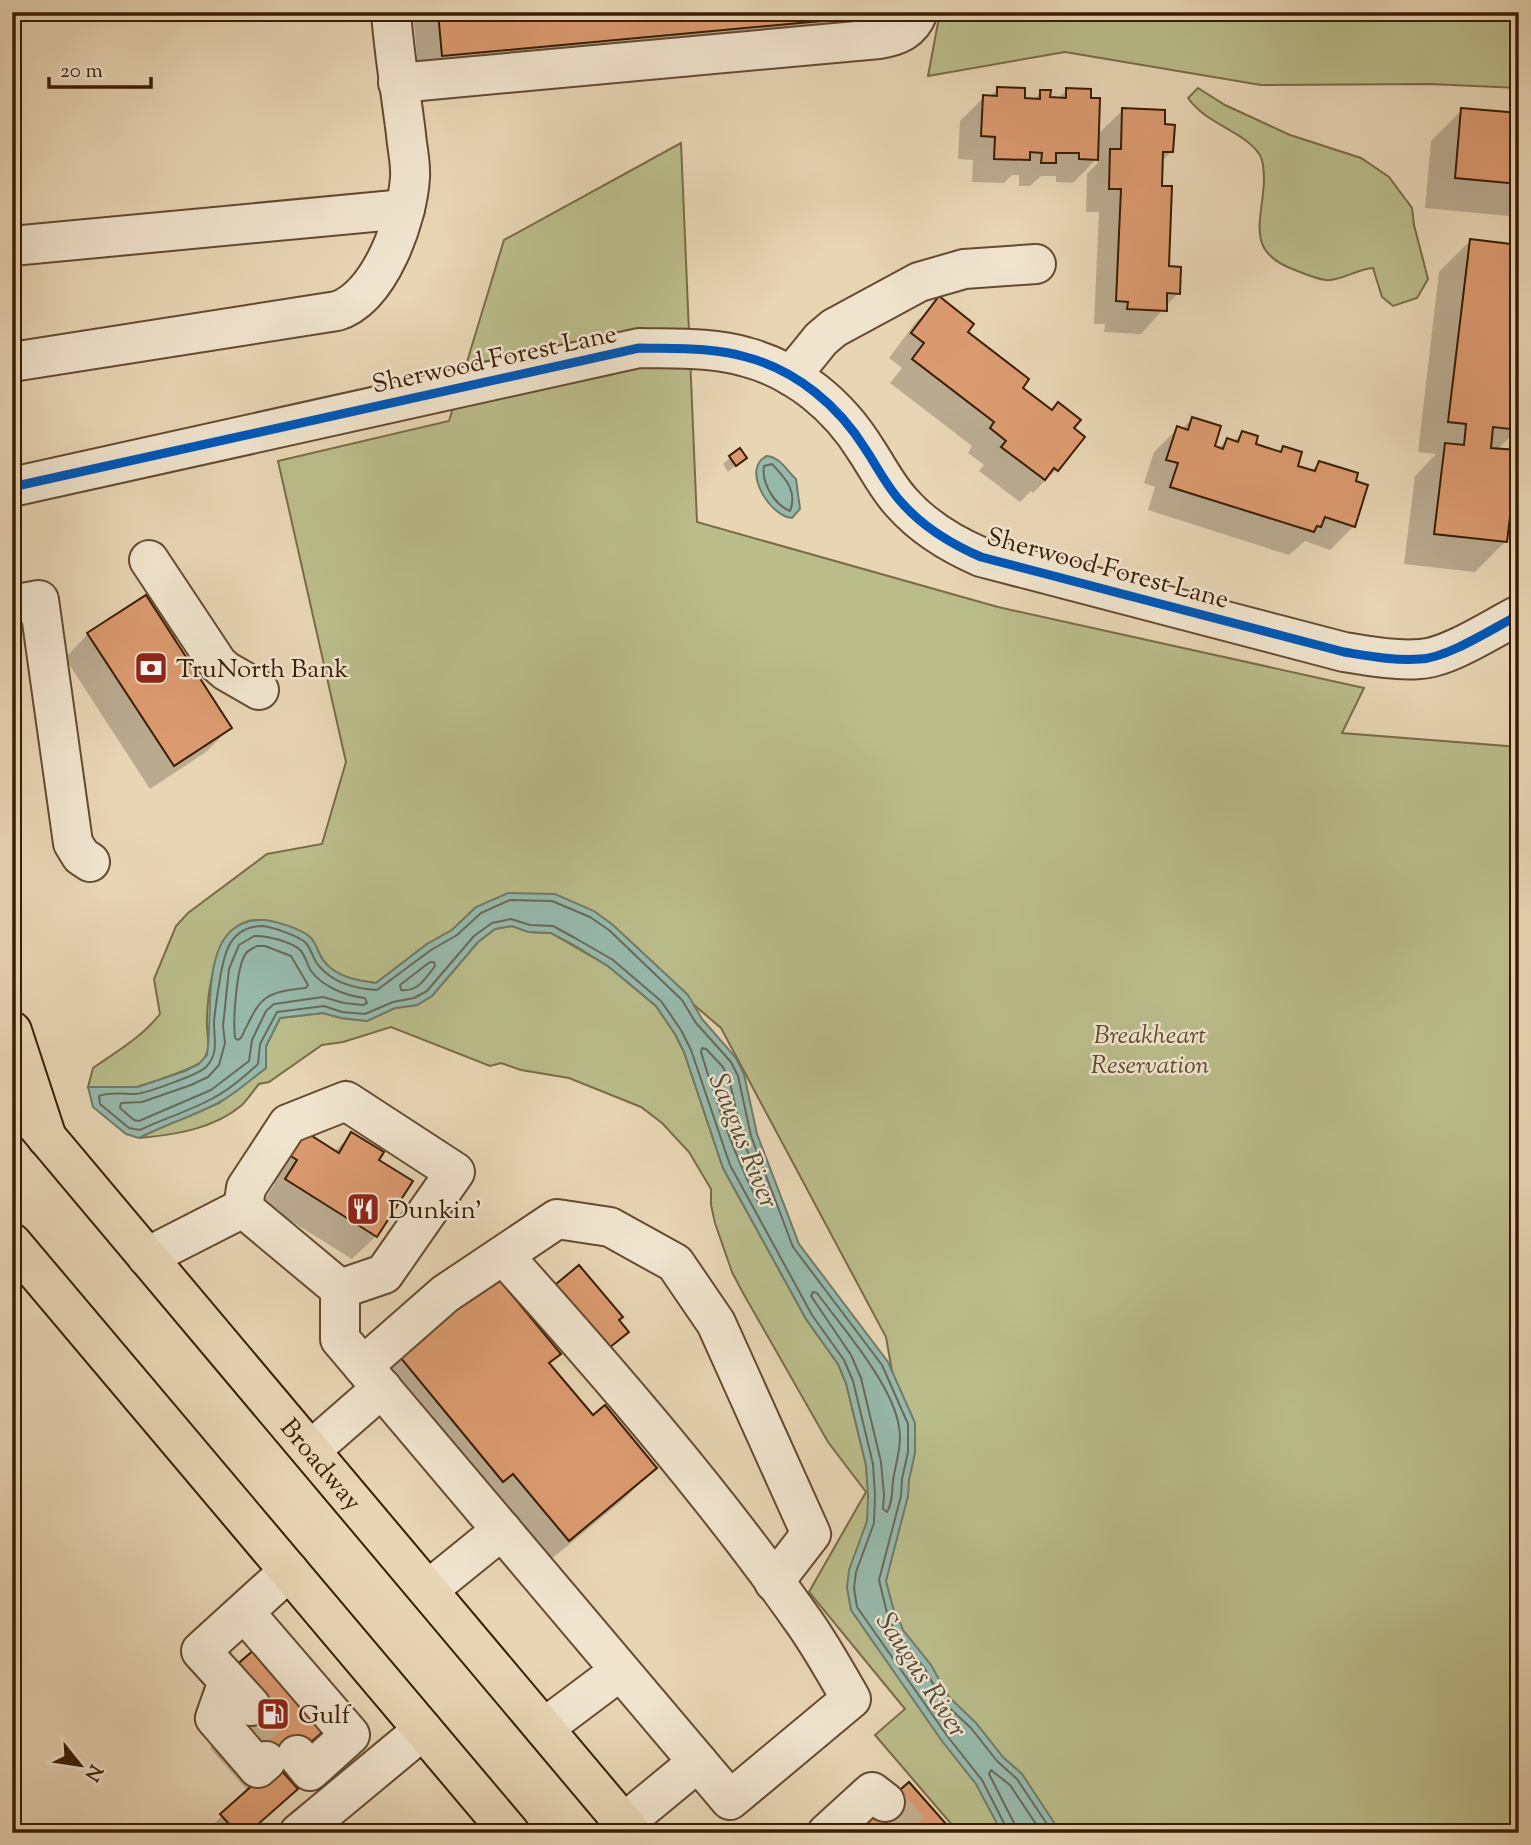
<svg xmlns="http://www.w3.org/2000/svg" width="1531" height="1845" font-family="'Sorts Mill Goudy',serif">
<style>
.green{fill:#babc8a;stroke:#7a6c46;stroke-width:2}
.water{fill:#97b9ac;stroke:#727a68;stroke-width:2}
.shadow{fill:#0003}
.lines{fill:none;stroke-linecap:round;stroke-linejoin:round}
.shore{stroke:#686a58;stroke-width:2}
.building{fill:#dc9a70;stroke:#3a1c03;stroke-width:2}
.minor-tunnel{stroke:#c5b091;stroke-width:38;stroke-dasharray:38 19;stroke-linecap:butt}
.minor-casing{stroke:#664a2f;stroke-width:42}
.major-casing{stroke:#3a1c03;stroke-width:42}
.highway-casing{stroke:#3a1c03;stroke-width:42}
.minor{stroke:#f0e4ce;stroke-width:38}
.major{stroke:#e8d5b4;stroke-width:38}
.highway{stroke:#e8d5b4;stroke-width:38}
.cycleway-casing{stroke:#f0e4ce;stroke-width:13}
.cycleway{stroke:#0057b8;stroke-width:9}
.labels{text-anchor:middle;stroke-width:5;stroke-linejoin:round;paint-order:stroke}
.street-label{font-size:26px;fill:#3a1c03;stroke:#f0e4ce}
.poi-label{font-size:26px;fill:#3a1c03;stroke:#f0e4ce;text-anchor:start}
.park-label{font-size:26px;font-style:italic;fill:#604c2c;stroke:#f0e4ce}
.water-label{font-size:28px;font-style:italic;fill:#564b36;stroke:#f0e4ce}
</style>
<rect width="100%" height="100%" fill="#e8d5b4"/>
<filter id="stains"><feTurbulence type="fractalNoise" baseFrequency=".00286" numOctaves="4"/><feColorMatrix values="0 0 0 0 .2 0 0 0 0 .09 0 0 0 0 .02 0 0 0 .5 -.17"/></filter>
<radialGradient id="worn" r=".72"><stop offset=".6" stop-color="#630" stop-opacity="0"/><stop offset="1" stop-color="#630" stop-opacity=".3"/></radialGradient>
<!-- green -->
<g class="green">
<polygon points="940,12 1519,12 1519,88 1430,84 1261,85 1065,52 928,76"/>
<path d="M 1198,88 L 1225,105 L 1290,135 L 1361,158 L 1389,177 L 1412,208 L 1414,225 L 1428,279 L 1417,298 L 1393,306 L 1382,297 L 1373,268 C 1357,269 1339,282 1326,280 C 1316,279 1305,274 1295,270 C 1245,252 1262,223 1264,181 C 1264,172 1264,162 1260,155 C 1243,130 1207,125 1188,98 Z"/>
<path d="M 681,143 L 697,522 L 998,607 L 1364,688 L 1342,733 L 1519,747 L 1519,1833 L 959,1833 L 875,1735 L 905,1709 L 809,1592 L 866,1492 L 828,1442 L 743,1293 L 732,1272 L 715,1223 L 711,1205 L 711,1189 L 689,1152 L 662,1123 L 641,1107 L 569,1078 L 521,1070 L 501,1063 L 490,1066 L 391,1027 L 343,1042 L 322,1045 L 269,1082 L 259,1084 C 253,1091 248,1099 242,1105 C 214,1129 174,1135 139,1138 L 167,1124 L 219,1103 L 266,1068 L 266,1046 L 280,1018 L 323,1013 L 341,1018 L 367,1021 L 395,1008 L 417,1005 L 432,996 L 478,942 L 495,929 L 512,926 L 529,932 L 551,933 L 608,966 L 656,1006 L 675,1034 L 684,1052 L 723,1168 L 806,1319 L 838,1364 L 846,1383 L 866,1465 L 868,1487 L 902,1428 L 886,1337 L 721,1028 L 607,931 L 476,907 L 452,930 L 427,944 L 376,983 C 358,981 335,977 324,961 C 318,954 317,944 310,938 C 300,927 270,920 256,920 C 215,921 206,996 207,1027 C 208,1040 211,1052 201,1062 C 194,1068 146,1085 136,1087 C 121,1089 104,1087 88,1087 L 93,1068 C 117,1051 141,1038 160,1014 L 154,979 L 176,926 L 188,913 L 267,854 L 322,844 L 346,762 L 278,461 L 449,421 L 504,240 Z"/>
</g>
<!-- water -->
<g class="water">
<path d="M 767,456 C 780,457 787,471 796,479 L 800,509 L 792,518 C 770,517 740,468 767,456 Z"/>
<path d="M 508,893 L 555,894 L 594,911 L 613,925 L 688,995 L 702,1019 L 736,1058 L 744,1074 L 757,1134 L 799,1244 L 888,1362 L 915,1423 L 915,1453 L 909,1480 L 908,1496 L 886,1581 L 895,1615 L 900,1622 L 903,1630 L 931,1665 L 949,1697 L 976,1723 L 1003,1757 L 1022,1774 L 1061,1833 L 1002,1833 L 976,1784 L 942,1741 L 851,1610 L 847,1588 L 849,1570 L 867,1521 L 868,1496 L 866,1465 L 846,1383 L 838,1364 L 806,1319 L 723,1168 L 684,1052 L 675,1034 L 656,1006 L 608,966 L 572,944 L 551,933 L 528,932 L 512,926 L 495,929 L 478,942 L 432,996 L 417,1005 L 395,1008 L 367,1021 L 341,1018 L 323,1013 L 280,1018 L 266,1046 L 266,1068 C 250,1080 234,1095 216,1104 C 191,1117 164,1125 139,1138 L 126,1134 L 93,1107 L 88,1087 L 138,1087 L 185,1071 L 199,1064 L 207,1055 C 214,1016 197,921 260,920 C 271,919 302,929 310,937 C 317,944 318,953 323,960 C 335,977 358,981 376,983 L 427,944 L 452,930 L 476,907 Z"/>
</g>
<!-- shadow -->
<g class="shadow">
<polygon points="413,12 873,12 874,15 850,39 419,79"/>
<polygon points="998,89 1024,100 1033,100 1041,92 1049,99 1057,99 1067,90 1097,135 1123,110 1163,126 1171,152 1161,162 1160,188 1167,268 1178,293 1141,334 1104,332 1105,324 1094,324 1099,212 1086,212 1087,174 1098,163 1098,157 1073,183 1056,182 1056,176 1041,176 1030,186 1019,186 1019,175 1012,175 1004,183 972,182 973,160 958,159 960,121 984,97 989,97"/>
<polygon points="1462,110 1519,115 1519,217 1425,208 1431,141"/>
<polygon points="1470,241 1518,429 1497,450 1506,541 1475,572 1404,564 1415,476 1436,454 1418,452 1439,272"/>
<polygon points="940,299 966,332 1020,388 1051,411 1058,404 1072,429 1057,469 1033,493 1031,491 1020,502 979,471 984,465 968,453 972,446 890,383 902,368 889,358 916,322"/>
<polygon points="1192,419 1213,447 1218,449 1227,440 1233,442 1242,433 1254,445 1278,453 1283,448 1295,467 1310,472 1319,463 1354,526 1330,550 1305,541 1289,555 1148,510 1155,487 1144,483 1154,452 1178,428 1181,430"/>
<polygon points="731,457 744,458 728,472 723,464"/>
<polygon points="181,574 191,630 173,641 230,728 206,752 150,789 65,658 88,634"/>
<polygon points="352,1134 377,1161 376,1236 352,1259 262,1203 275,1184 264,1177 278,1155 334,1152"/>
<polygon points="396,1352 548,1364 592,1418 655,1468 624,1499 537,1571 365,1383"/>
<polygon points="237,1721 295,1789 248,1833 204,1833 248,1791 210,1748"/>
<polygon points="861,1826 951,1833 855,1833"/>
</g>
<g class="lines">
<!-- shore -->
<g class="shore">
<path d="M 772,464 C 785,478 798,491 790,511 C 775,505 761,483 764,466 Z"/>
<path d="M 254,936 C 266,935 293,942 301,951 C 306,957 307,965 311,971 C 323,987 346,996 365,998 L 367,1003 L 363,1005 L 344,1003 L 323,997 L 274,1004 L 266,1011 L 252,1040 L 249,1061 L 211,1090 L 139,1121 L 134,1120 L 120,1108 L 121,1103 L 142,1102 L 191,1085 L 208,1077 L 219,1065 L 225,1043 L 223,1026 L 229,969 L 239,945 Z"/>
<path d="M 257,946 L 265,946 L 291,956 L 308,985 L 306,988 C 261,992 260,999 241,1038 L 238,1040 L 235,1038 C 233,1021 236,964 247,952 C 250,949 254,948 257,946 Z"/>
<path d="M 430,962 L 434,962 L 435,966 C 425,979 418,992 401,990 L 400,985 Z"/>
<path d="M 702,1048 L 706,1049 L 723,1067 L 729,1079 L 743,1139 L 766,1200 L 763,1204 L 758,1202 C 733,1152 717,1105 701,1052 Z"/>
<path d="M 813,1292 L 817,1293 C 842,1327 893,1385 899,1427 C 902,1443 897,1459 894,1475 C 891,1488 894,1501 887,1512 L 883,1509 L 884,1495 L 881,1462 L 861,1378 L 851,1355 L 811,1296 Z"/>
<path d="M 1007,1833 L 1006,1827 L 982,1780 L 948,1737 L 857,1607 L 854,1588 L 856,1572 L 874,1523 L 875,1495 L 873,1464 L 853,1381 L 844,1360 L 812,1315 L 730,1165 L 691,1050 L 681,1030 L 661,1001 L 613,960 L 575,938 L 553,926 L 530,925 L 511,919 L 492,923 L 474,936 L 427,991 L 414,998 L 393,1002 L 365,1014 L 342,1012 L 324,1006 L 277,1012 L 260,1044 L 258,1064 C 245,1076 230,1089 215,1097 C 191,1111 164,1118 140,1130 L 129,1128 L 100,1104 L 99,1096 C 109,1092 124,1094 136,1094 C 146,1093 198,1075 206,1067 C 219,1054 214,1039 214,1022 C 215,1009 217,997 219,985 C 223,959 227,927 261,926 C 270,926 299,936 306,943 C 312,950 313,960 319,966 C 333,983 357,989 377,990 L 431,950 L 457,935 L 481,913 L 510,900 L 552,901 L 590,917 L 609,930 L 682,1000 L 696,1023 L 731,1062 L 738,1076 L 751,1136 L 793,1247 L 882,1365 L 908,1424 L 908,1452 L 902,1479 L 901,1496 L 879,1580 L 888,1617 L 897,1635 L 925,1669 L 943,1702 L 971,1728 L 997,1761 L 1017,1779 L 1053,1833"/>
<polyline points="1016,1833 1014,1823 989,1774 991,1770 1010,1785 1042,1833"/>
</g>
</g>
<!-- building -->
<g class="building">
<polygon points="438,12 875,12 875,16 442,56"/>
<polygon points="997,87 1025,88 1025,98 1040,99 1040,90 1051,90 1050,97 1066,98 1066,88 1091,89 1091,98 1100,98 1098,160 1079,159 1079,153 1056,153 1056,163 1041,163 1042,153 1030,152 1030,160 994,159 995,137 981,136 983,95 997,96"/>
<polygon points="1122,108 1165,110 1165,124 1175,125 1173,152 1163,152 1162,186 1172,186 1169,266 1181,267 1180,294 1167,293 1167,311 1127,309 1128,302 1116,301 1121,189 1109,189 1110,149 1121,149"/>
<polygon points="1461,108 1519,113 1519,184 1455,178"/>
<polygon points="1470,239 1519,245 1519,430 1493,427 1491,448 1518,450 1507,542 1434,534 1445,443 1464,445 1466,424 1448,422"/>
<polygon points="939,296 974,324 968,332 1029,379 1023,388 1052,410 1058,402 1081,420 1074,428 1085,437 1058,471 1054,468 1045,480 1001,447 1006,441 990,428 994,422 912,359 924,343 911,333"/>
<polygon points="1192,417 1221,426 1215,446 1223,449 1227,438 1238,442 1242,431 1258,436 1256,444 1281,452 1283,446 1302,452 1298,466 1315,471 1319,461 1358,473 1356,481 1368,485 1355,527 1325,517 1321,527 1317,526 1314,532 1170,487 1178,463 1166,460 1177,426 1188,430"/>
<polygon points="740,448 747,458 736,466 729,456"/>
<polygon points="146,595 232,728 174,766 87,633"/>
<polygon points="301,1129 339,1153 351,1132 384,1152 379,1160 413,1181 377,1237 285,1179 297,1160 286,1153"/>
<polygon points="579,1265 623,1317 619,1320 629,1332 609,1348 550,1289"/>
<polygon points="492,1271 561,1354 549,1363 593,1415 605,1405 657,1468 569,1541 513,1474 503,1482 395,1351"/>
<polygon points="262,1643 333,1723 280,1769 298,1789 248,1833 237,1833 220,1814 272,1768 232,1723 234,1667"/>
<polygon points="909,1782 954,1833 867,1833 860,1825"/>
</g>
<g class="lines">
<!-- minor-tunnel -->
<g class="minor-tunnel">
<polyline points="251,1706 297,1755"/>
<polyline points="885,1802 912,1833"/>
</g>
<defs>
<g id="minor">
<path d="M 398,83 L 879,39 C 897,36 911,31 918,12"/>
<polyline points="12,246 405,209"/>
<path d="M 12,362 L 337,311 C 380,298 408,218 410,177 C 411,163 407,148 406,134 C 401,94 394,53 391,12"/>
<polyline points="791,376 821,339 834,328 919,282 964,269 1036,264"/>
<path d="M 12,487 L 639,348 C 674,349 712,347 746,357 C 796,370 839,406 866,450 C 878,468 887,487 902,503 C 924,528 951,544 981,557 L 1344,652 C 1369,656 1395,661 1420,659 C 1448,658 1493,628 1519,615"/>
<polyline points="149,560 218,664 226,671 259,690"/>
<polyline points="12,605 39,600 73,843 81,856 90,862"/>
<polyline points="243,1208 246,1188 288,1124 346,1101 455,1172 384,1274 340,1289"/>
<path d="M 147,1257 L 243,1208 L 340,1289 L 340,1339 L 730,1800 L 851,1699 C 836,1673 821,1646 804,1622 C 713,1493 609,1373 504,1256"/>
<polyline points="363,1366 445,1294 557,1219 610,1227 675,1263 716,1323 811,1534 774,1582"/>
<polyline points="311,1450 382,1388"/>
<polyline points="428,1590 502,1530"/>
<polyline points="245,1613 350,1735 310,1771 297,1755"/>
<polyline points="228,1681 215,1718 258,1768 266,1761"/>
<polyline points="251,1706 201,1651 289,1571"/>
<polyline points="544,1728 620,1671"/>
<polyline points="624,1823 698,1762"/>
<polyline points="299,1833 423,1730"/>
<polyline points="827,1833 872,1792 885,1802"/>
</g>
<polyline id="major" points="12,1031 47,1138"/>
<g id="highway">
<path id="s1" d="M 12,1096 L 632,1833"/>
<polyline points="12,1243 510,1833"/>
</g>
</defs>
<!-- minor casing -->
<use href="#minor" class="minor-casing"/>
<!-- major casing -->
<use href="#major" class="major-casing"/>
<!-- highway casing -->
<use href="#highway" class="highway-casing"/>
<!-- minor -->
<use href="#minor" class="minor"/>
<!-- major -->
<use href="#major" class="major"/>
<!-- highway -->
<use href="#highway" class="highway"/>
<defs>
<path id="cycleway" d="M 12,487 L 639,348 C 674,349 712,347 746,357 C 796,370 839,406 866,450 C 878,468 887,487 902,503 C 924,528 951,544 981,557 L 1344,652 C 1369,656 1395,661 1420,659 C 1448,658 1493,628 1519,615"/>
</defs>
<!-- cycleway casing -->
<use href="#cycleway" class="cycleway-casing"/>
<!-- cycleway -->
<use href="#cycleway" class="cycleway"/>
</g>
<!-- icons -->
<defs>
<symbol id="bank-square" viewBox="-11 -11 22 22"><rect x="-9" y="-9" width="18" height="18" rx="4" fill="#8f2418" stroke="#f0e4ce"/><path d="M-6-4H6V4H-6ZM0-2.3a2.3 2.3 0 1 0 0 4.6a2.3 2.3 0 1 0 0-4.6Z" fill="#fff"/></symbol>
<symbol id="restaurant-square" viewBox="-11 -11 22 22"><rect x="-9" y="-9" width="18" height="18" rx="4" fill="#8f2418" stroke="#f0e4ce"/><path d="M-5-6h1v4h1v-4h1v4h1v-4h1v5L-1.5 .5V6h-2V.5L-5-1ZM5-6V6H3V1.5H1.5Q1.5-4 5-6Z" fill="#fff"/></symbol>
<symbol id="fuel-square" viewBox="-11 -11 22 22"><rect x="-9" y="-9" width="18" height="18" rx="4" fill="#8f2418" stroke="#f0e4ce"/><path d="M-5.5-6h7V0h2V4h1.3V-2.5L3-4.5l.8-.8L6-3V5H2.5V1h-1V6h-7ZM-4.2-4.7v3.2H.2V-4.7Z" fill="#fff"/></symbol>
</defs>
<g fill-rule="evenodd">
<use href="#bank-square" x="132" y="649" width="38" height="38"/>
<use href="#restaurant-square" x="344" y="1190" width="38" height="38"/>
<use href="#fuel-square" x="254" y="1695" width="38" height="38"/>
</g>
<g class="labels">
<!-- street labels -->
<g class="street-label">
<text transform="translate(494 358) rotate(-12)" y="9">Sherwood Forest Lane</text>
<text transform="translate(1108 567) rotate(15)" y="9">Sherwood Forest Lane</text>
<text dy="9" stroke="none"><textPath href="#s1" startOffset="481">Broadway</textPath></text>
</g>
<!-- poi labels -->
<g class="poi-label">
<text x="176" y="677">TruNorth Bank</text>
<text x="388" y="1218">Dunkin'</text>
<text x="298" y="1723">Gulf</text>
</g>
<!-- park labels -->
<g class="park-label">
<text x="1150" y="1043">Breakheart<tspan x="1150" dy="30">Reservation</tspan></text>
</g>
<!-- water labels -->
<g class="water-label">
<text transform="translate(745 1140) rotate(68)" y="10">Saugus River</text>
<text transform="translate(923 1674) rotate(57)" y="10">Saugus River</text>
</g>
</g>
<!-- margin -->
<rect width="1531" height="1845" fill="none" stroke="#e8d5b4" stroke-width="42"/>
<rect x="14" y="14" width="1503" height="1817" fill="none" stroke="#3a1c03" stroke-width="3.5"/>
<rect x="21" y="21" width="1489" height="1803" fill="none" stroke="#3a1c03" stroke-width="2"/>
<!-- north arrow -->
<g transform="translate(80 1765) rotate(120)" stroke="#f0e4ce" stroke-width="5" paint-order="stroke">
<path d="M0-5L12 26L0 18L-12 26Z" fill="#3a1c03"/>
<text y="-10" font-size="19" font-weight="bold" text-anchor="middle" fill="#3a1c03">N</text>
</g>
<!-- scale -->
<path d="M49 77v10h102v-10" fill="none" stroke="#3a1c03" stroke-width="3.5"/>
<text x="60" y="77" font-size="21" fill="#3a1c03" stroke="#f0e4ce" stroke-width="5" paint-order="stroke">20 m</text>
<rect width="100%" height="100%" filter="url(#stains)"/>
<rect width="100%" height="100%" fill="url(#worn)"/>
</svg>
